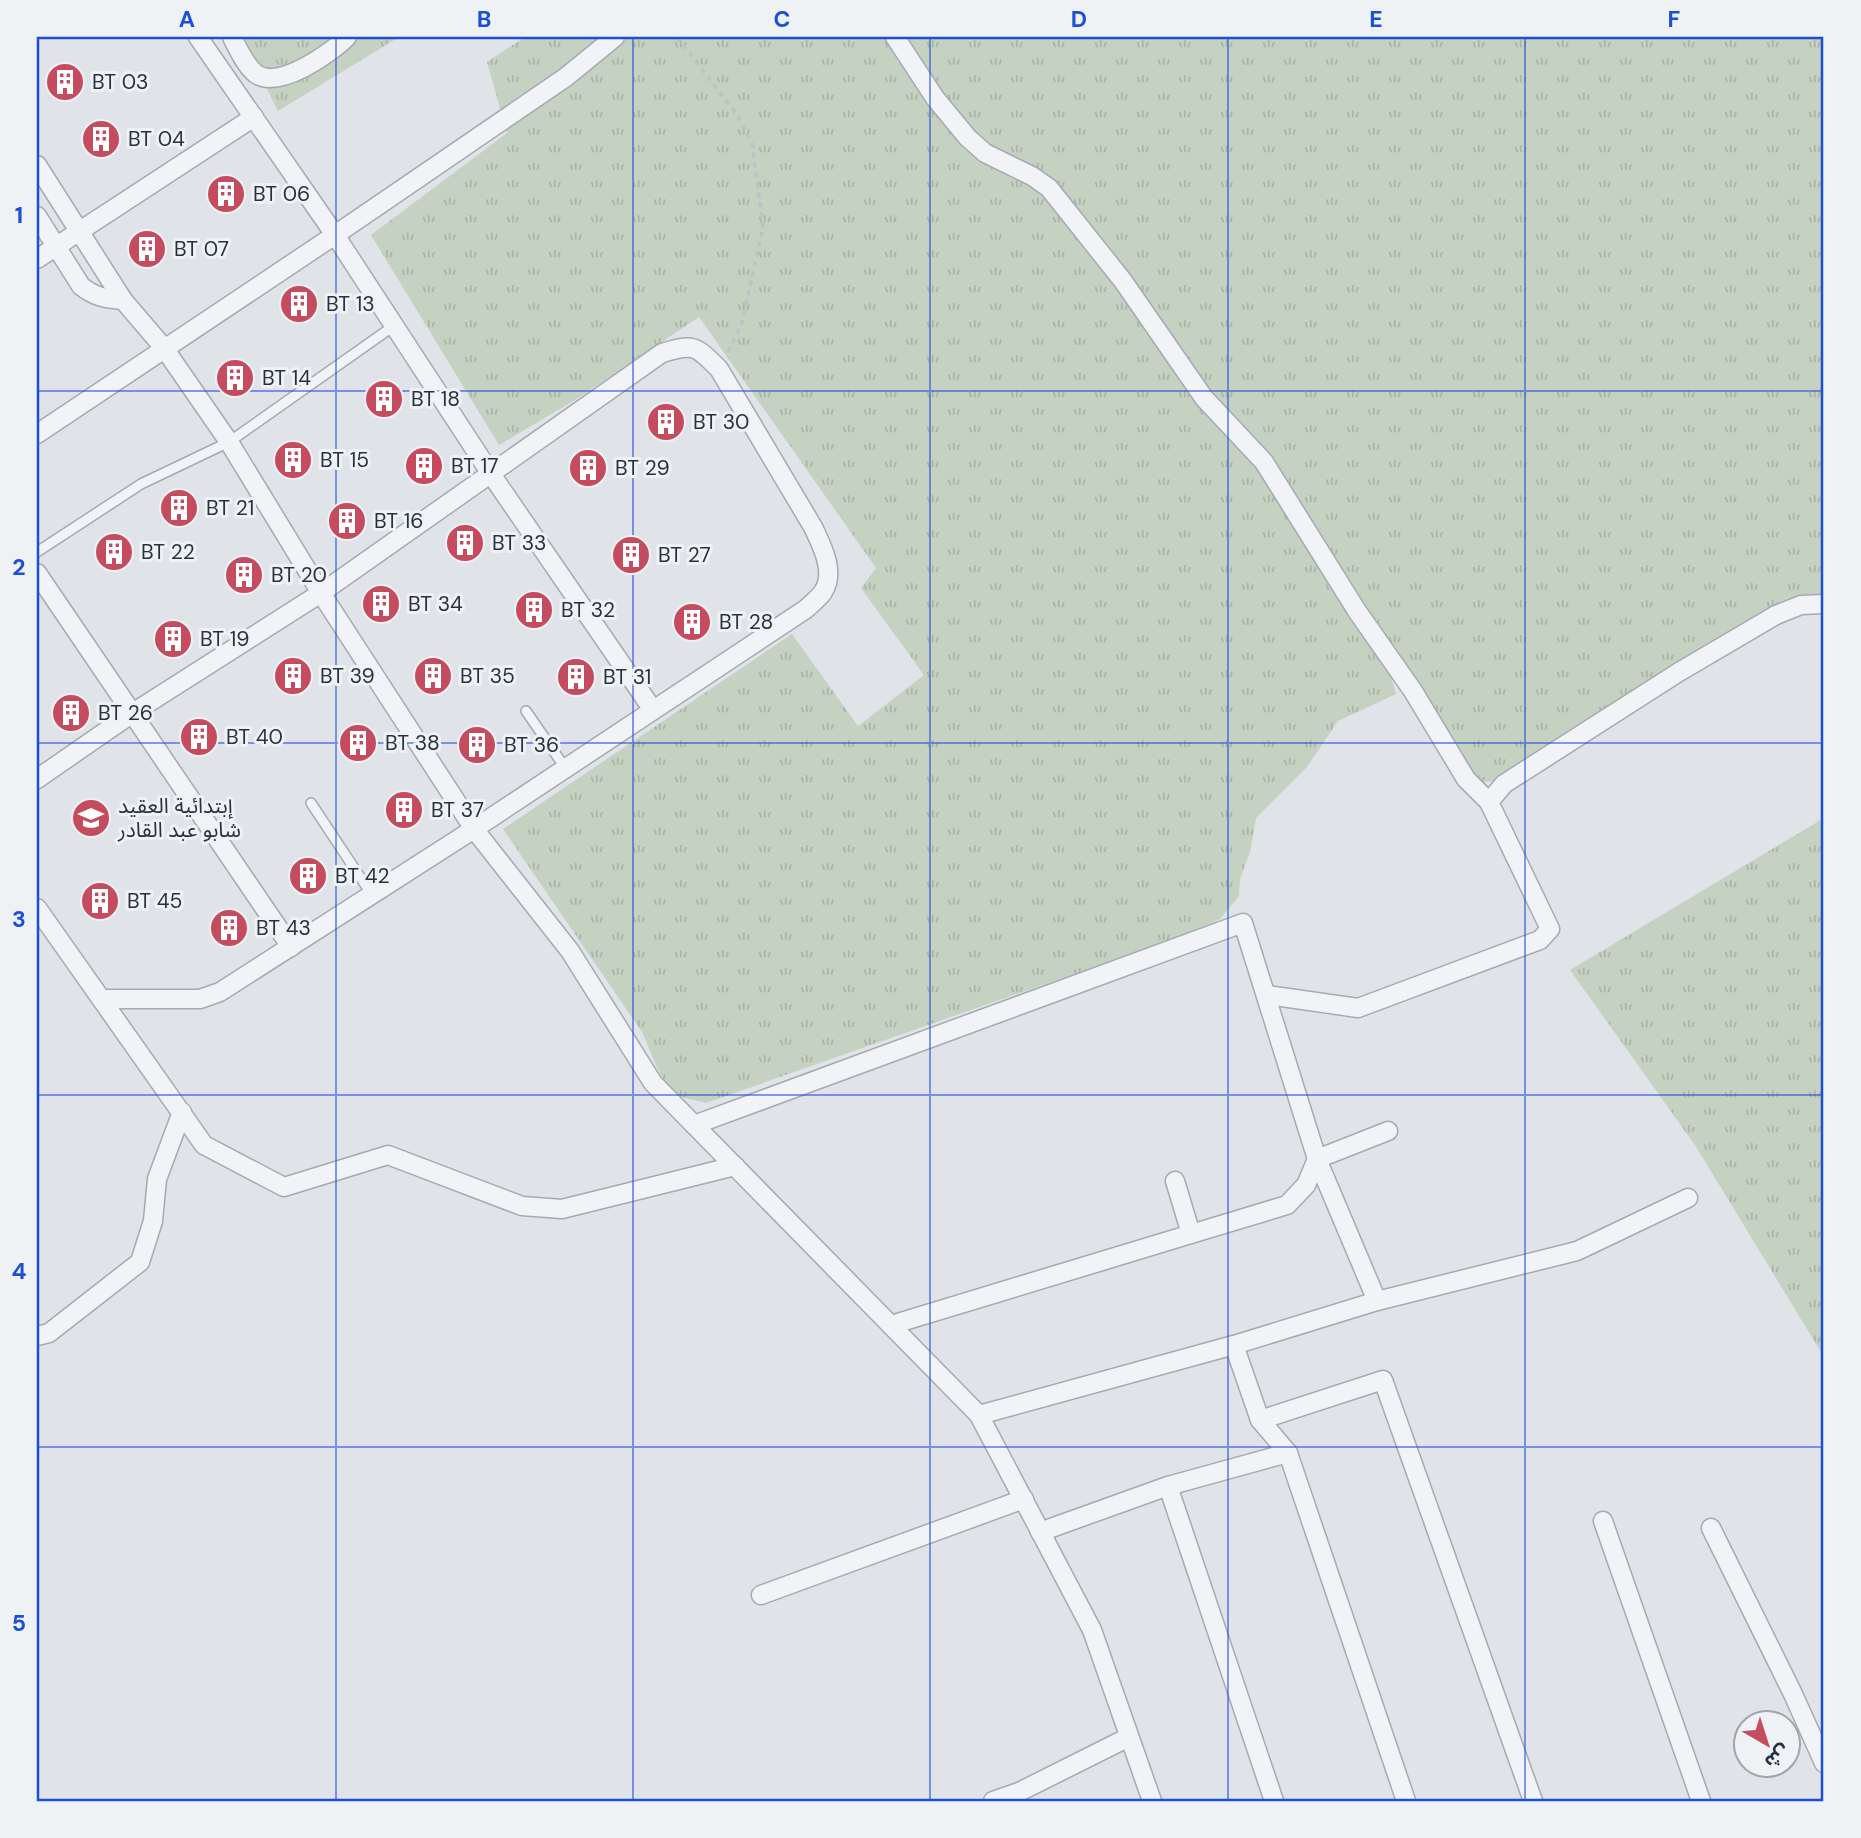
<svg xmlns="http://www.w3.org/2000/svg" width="1861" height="1838" font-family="'DM Sans','Noto Sans Arabic',sans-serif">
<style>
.grass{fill:url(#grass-tufts)}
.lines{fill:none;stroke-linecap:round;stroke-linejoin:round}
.service-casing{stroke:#a5aab2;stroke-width:12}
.minor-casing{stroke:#a5aab2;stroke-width:21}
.path{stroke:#bec1c6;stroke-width:3.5;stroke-dasharray:5 5;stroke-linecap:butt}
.service{stroke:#f2f3f6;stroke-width:9}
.minor{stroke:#f2f3f6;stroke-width:18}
.grid{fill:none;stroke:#1d4ed8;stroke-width:2;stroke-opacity:0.55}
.labels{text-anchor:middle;stroke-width:6;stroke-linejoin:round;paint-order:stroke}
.poi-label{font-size:21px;fill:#29313e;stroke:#eff2f5;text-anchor:start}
.neatline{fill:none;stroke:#1d4ed8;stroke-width:2.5}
.grid-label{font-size:23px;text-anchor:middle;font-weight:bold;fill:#1d4ed8}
</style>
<defs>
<pattern id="grass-tufts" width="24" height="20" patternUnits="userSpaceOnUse" patternTransform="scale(1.75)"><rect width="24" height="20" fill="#c5d1c1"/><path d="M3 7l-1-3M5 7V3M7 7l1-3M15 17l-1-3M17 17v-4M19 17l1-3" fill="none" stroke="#a9b4a7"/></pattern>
</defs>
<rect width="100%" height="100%" fill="#e0e3e8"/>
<!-- grass -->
<g class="grass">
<polygon points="241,37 399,37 278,111"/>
<polygon points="525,37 1824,37 1824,597 1497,781 1484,782 1471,778 1414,678 1375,619 1396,694 1338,721 1307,767 1256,818 1250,852 1240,879 1239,896 1220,919 1193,932 706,1103 674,1095 658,1070 642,1032 503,829 792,634 858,726 924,675 861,588 876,568 699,317 575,400 499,445 371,235 507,133 487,62"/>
<polygon points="1824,818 1824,1357 1695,1145 1570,970"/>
</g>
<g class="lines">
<defs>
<g id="service">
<polyline points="37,552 141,484 229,442 395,325"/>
<polyline points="526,711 566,769"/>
<polyline points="311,803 372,895"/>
</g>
<g id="minor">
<polyline points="198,37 335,235 491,474 653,710"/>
<path d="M 232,37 C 238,49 245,65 256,74 C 279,90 331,53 347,37"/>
<polyline points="895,37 935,98 968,138 985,153 1032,176 1049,188 1123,281 1204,398 1264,462 1357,611 1413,691 1466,779 1489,802 1504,784 1679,672 1776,615 1801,605 1824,604"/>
<polyline points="37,165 123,300 164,348 229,442 321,593 474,829 570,951 653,1083 979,1415 1092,1630 1152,1801"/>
<path d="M 37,216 L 81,286 C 95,297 106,299 123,300"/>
<polyline points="37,259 254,117"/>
<polyline points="37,434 335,235 566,77 615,37"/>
<polyline points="37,573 291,947"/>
<path d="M 37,779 L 131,714 L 321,593 L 662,353 C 694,343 696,346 719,369 L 813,527 C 822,546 836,572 823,592 C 819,598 811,604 806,609 L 474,829 L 220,992 L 200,999 L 102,999"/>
<polyline points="37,908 204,1145 284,1187 388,1155 522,1206 562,1209 735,1166"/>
<polyline points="1267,995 1358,1008 1540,940 1550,929 1489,802"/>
<polyline points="694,1125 1243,923 1317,1159 1377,1301 1577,1251 1688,1198"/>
<polyline points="1191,1234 1287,1205 1306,1185 1317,1159 1388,1131"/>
<polyline points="891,1325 1191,1234 1175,1181"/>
<polyline points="37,1336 49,1333 140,1262 153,1221 157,1179 182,1112"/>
<polyline points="1234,1345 1377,1301"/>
<polyline points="979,1415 1234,1345 1260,1420 1288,1453 1406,1801"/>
<polyline points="1260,1420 1383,1380 1533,1801"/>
<polyline points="1603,1521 1701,1801"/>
<polyline points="1711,1528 1793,1694 1824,1763"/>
<polyline points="1040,1532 1168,1486"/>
<polyline points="761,1595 1024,1499"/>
<polyline points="993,1801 1019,1792 1129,1737"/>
<polyline points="1274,1801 1168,1486 1288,1453"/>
</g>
</defs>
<!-- service casing -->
<use href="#service" class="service-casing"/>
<!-- minor casing -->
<use href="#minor" class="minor-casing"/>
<!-- path -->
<polyline class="path" points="677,37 738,116 752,144 763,227 742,323 728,352"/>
<!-- service -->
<use href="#service" class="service"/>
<!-- minor -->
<use href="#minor" class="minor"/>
</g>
<!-- grid -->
<path class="grid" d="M 336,37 L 336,1801M 633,37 L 633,1801M 930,37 L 930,1801M 1228,37 L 1228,1801M 1525,37 L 1525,1801M 37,391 L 1824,391M 37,743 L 1824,743M 37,1095 L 1824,1095M 37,1447 L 1824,1447"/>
<!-- icons -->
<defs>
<symbol id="building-disc" viewBox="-11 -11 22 22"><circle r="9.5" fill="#c54c5f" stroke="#eff2f5"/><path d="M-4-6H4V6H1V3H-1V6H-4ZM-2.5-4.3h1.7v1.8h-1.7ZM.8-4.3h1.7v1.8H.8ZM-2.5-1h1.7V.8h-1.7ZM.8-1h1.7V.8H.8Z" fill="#fff"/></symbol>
<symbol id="school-disc" viewBox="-11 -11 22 22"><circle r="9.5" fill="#c54c5f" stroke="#eff2f5"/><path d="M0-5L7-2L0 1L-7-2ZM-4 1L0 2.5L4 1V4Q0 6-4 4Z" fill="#fff"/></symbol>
</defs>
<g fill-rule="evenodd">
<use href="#building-disc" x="43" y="60" width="44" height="44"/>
<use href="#building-disc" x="79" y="117" width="44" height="44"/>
<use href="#building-disc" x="204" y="172" width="44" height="44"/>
<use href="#building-disc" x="125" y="227" width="44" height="44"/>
<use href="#building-disc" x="277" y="282" width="44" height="44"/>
<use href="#building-disc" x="213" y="356" width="44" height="44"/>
<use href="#building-disc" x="362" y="377" width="44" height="44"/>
<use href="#building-disc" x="644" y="400" width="44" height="44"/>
<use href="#building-disc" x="271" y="438" width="44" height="44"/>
<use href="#building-disc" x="402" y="444" width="44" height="44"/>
<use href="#building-disc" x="566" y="446" width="44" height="44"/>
<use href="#building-disc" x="157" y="486" width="44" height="44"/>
<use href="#building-disc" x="325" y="499" width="44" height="44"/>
<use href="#building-disc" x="443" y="521" width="44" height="44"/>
<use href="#building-disc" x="92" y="530" width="44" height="44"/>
<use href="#building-disc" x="609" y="533" width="44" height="44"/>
<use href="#building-disc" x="222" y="553" width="44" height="44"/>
<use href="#building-disc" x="359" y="582" width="44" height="44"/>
<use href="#building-disc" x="512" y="588" width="44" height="44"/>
<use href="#building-disc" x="670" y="600" width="44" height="44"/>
<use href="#building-disc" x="151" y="617" width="44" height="44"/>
<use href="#building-disc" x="271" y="654" width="44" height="44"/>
<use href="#building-disc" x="411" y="654" width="44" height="44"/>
<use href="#building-disc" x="554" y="655" width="44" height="44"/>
<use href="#building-disc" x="49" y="691" width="44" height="44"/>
<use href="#building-disc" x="177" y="715" width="44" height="44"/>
<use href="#building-disc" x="336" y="721" width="44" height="44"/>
<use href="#building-disc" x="455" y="723" width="44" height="44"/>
<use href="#building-disc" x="382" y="788" width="44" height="44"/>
<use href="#school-disc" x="69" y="796" width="44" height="44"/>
<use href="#building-disc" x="286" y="854" width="44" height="44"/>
<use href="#building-disc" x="78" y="879" width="44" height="44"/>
<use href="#building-disc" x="207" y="906" width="44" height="44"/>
</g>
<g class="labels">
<!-- poi labels -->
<g class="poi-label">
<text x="92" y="89">BT 03</text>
<text x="128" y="146">BT 04</text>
<text x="253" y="201">BT 06</text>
<text x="174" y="256">BT 07</text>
<text x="326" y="311">BT 13</text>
<text x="262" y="385">BT 14</text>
<text x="411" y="406">BT 18</text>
<text x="693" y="429">BT 30</text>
<text x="320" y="467">BT 15</text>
<text x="451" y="473">BT 17</text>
<text x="615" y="475">BT 29</text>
<text x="206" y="515">BT 21</text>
<text x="374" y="528">BT 16</text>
<text x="492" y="550">BT 33</text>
<text x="141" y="559">BT 22</text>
<text x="658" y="562">BT 27</text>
<text x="271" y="582">BT 20</text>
<text x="408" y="611">BT 34</text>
<text x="561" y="617">BT 32</text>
<text x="719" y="629">BT 28</text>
<text x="200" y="646">BT 19</text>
<text x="320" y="683">BT 39</text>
<text x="460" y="683">BT 35</text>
<text x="603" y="684">BT 31</text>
<text x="98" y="720">BT 26</text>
<text x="226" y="744">BT 40</text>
<text x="385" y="750">BT 38</text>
<text x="504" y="752">BT 36</text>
<text x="118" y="813">إبتدائية العقيد<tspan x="118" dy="24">شابو عبد القادر</tspan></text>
<text x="431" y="817">BT 37</text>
<text x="335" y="883">BT 42</text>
<text x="127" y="908">BT 45</text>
<text x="256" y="935">BT 43</text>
</g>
</g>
<!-- border -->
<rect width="1861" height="1838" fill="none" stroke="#eff2f5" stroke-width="77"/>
<!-- north arrow -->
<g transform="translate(1767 1744) rotate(141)"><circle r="33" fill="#eff2f5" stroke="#a0a5ac" stroke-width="2"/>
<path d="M0-5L12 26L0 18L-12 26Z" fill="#c54c5f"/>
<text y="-10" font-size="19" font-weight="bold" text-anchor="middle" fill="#29313e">ش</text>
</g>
<rect x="38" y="38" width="1784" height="1762" class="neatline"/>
<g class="grid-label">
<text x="187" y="27">A</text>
<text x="484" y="27">B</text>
<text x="782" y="27">C</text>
<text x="1079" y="27">D</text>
<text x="1376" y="27">E</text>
<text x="1674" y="27">F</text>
<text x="19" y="223">1</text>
<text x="19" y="575">2</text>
<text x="19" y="927">3</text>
<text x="19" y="1279">4</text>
<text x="19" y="1631">5</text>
</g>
</svg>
